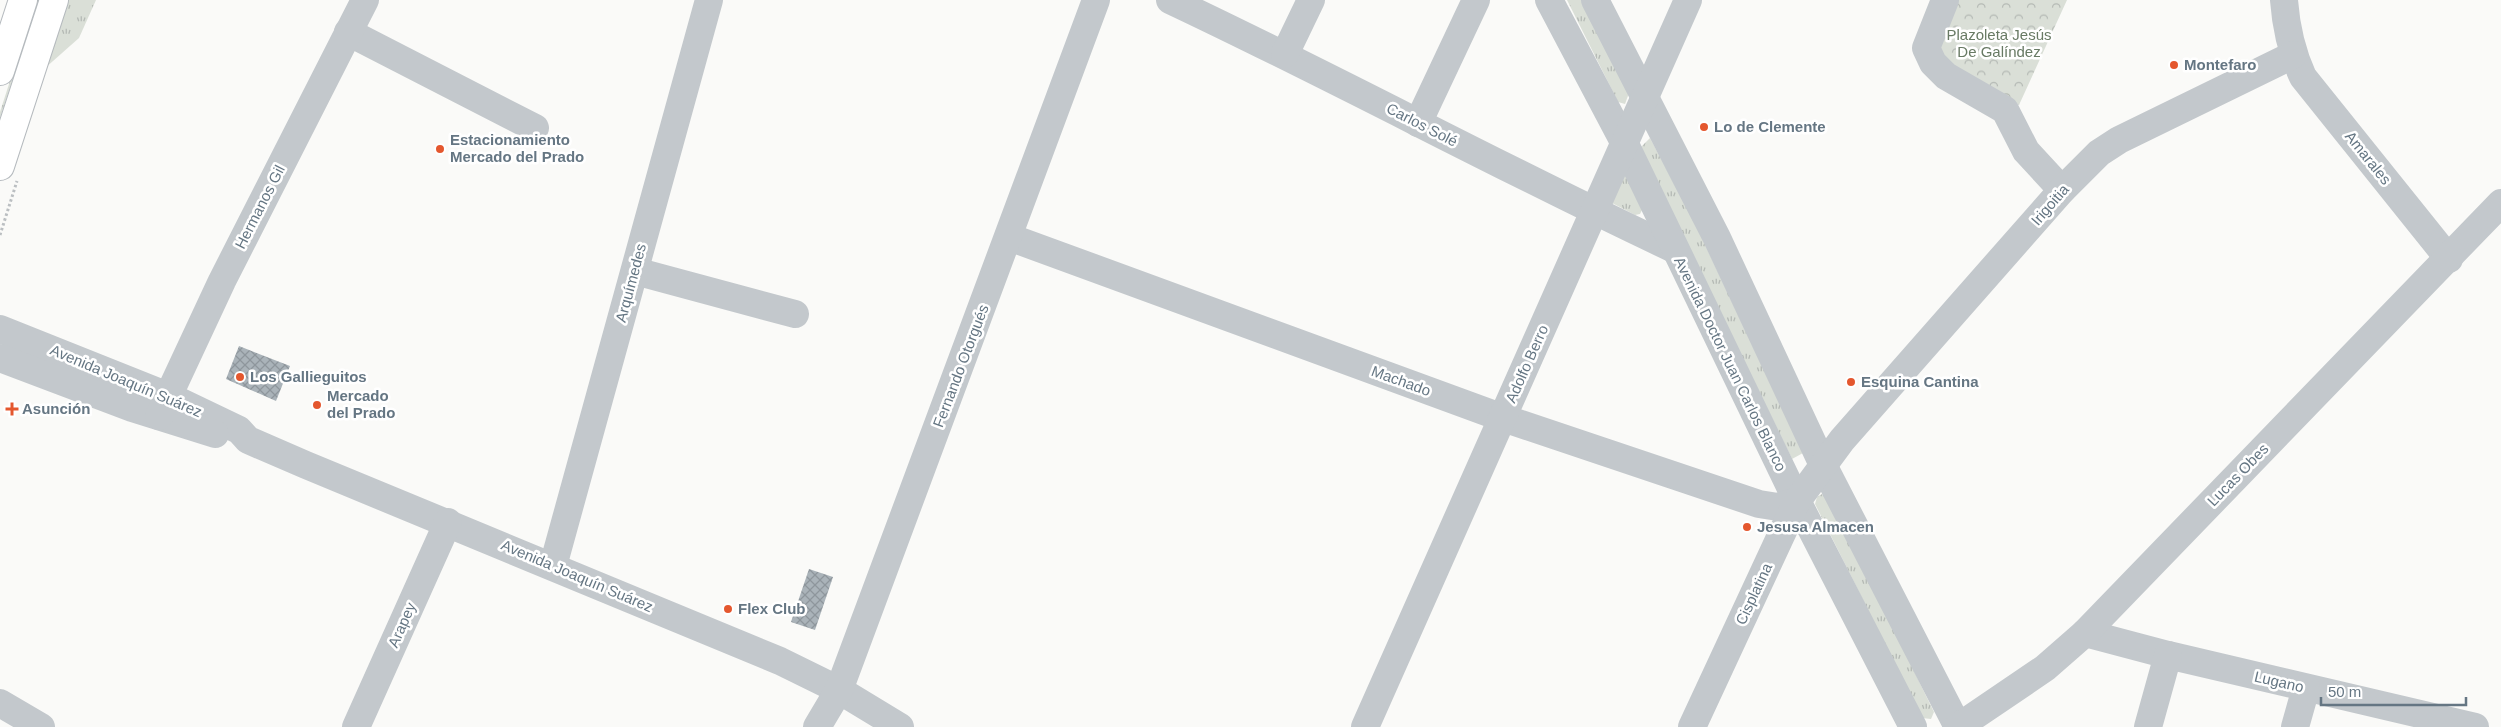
<svg xmlns="http://www.w3.org/2000/svg" width="2501" height="727" font-family="Helvetica,sans-serif">
<style>
.grass{fill:url(#grass-tufts)}
.park{fill:url(#park-crowns)}
.building{fill:url(#building-cross-hatch)}
.lines{fill:none;stroke-linecap:round;stroke-linejoin:round}
.major-casing{stroke:#b5babe;stroke-width:30}
.path{stroke:#bbbfc2;stroke-width:3;stroke-dasharray:2.5 2.5;stroke-linecap:butt}
.minor{stroke:#c3c8cc;stroke-width:28}
.major{stroke:#fff;stroke-width:28}
.poi-dot{fill:#e4572e;stroke:#fff;stroke-width:2}
.labels{text-anchor:middle;stroke-width:5;stroke-linejoin:round;paint-order:stroke}
.park-label{font-size:15px;fill:#687a64;stroke:#fff}
.poi-label{font-size:15px;font-weight:bold;fill:#657683;stroke:#fff;text-anchor:start}
.street-label{font-size:15px;fill:#657683;stroke:#fff}
</style>
<defs>
<pattern id="grass-tufts" width="24" height="20" patternUnits="userSpaceOnUse" patternTransform="scale(1.25)"><rect width="24" height="20" fill="#dadfd7"/><path d="M3 7l-1-3M5 7V3M7 7l1-3M15 17l-1-3M17 17v-4M19 17l1-3" fill="none" stroke="#b4b9b4"/></pattern>
<pattern id="park-crowns" width="20" height="18" patternUnits="userSpaceOnUse" patternTransform="scale(1.25)"><rect width="20" height="18" fill="#dadfd7"/><path d="M2 6a3 3 0 1 1 6 0M12 15a3 3 0 1 1 6 0" fill="none" stroke="#b4b9b4"/></pattern>
<pattern id="building-cross-hatch" width="8" height="8" patternUnits="userSpaceOnUse" patternTransform="scale(1.25)"><rect width="8" height="8" fill="#aab3b9"/><path d="M0 0l8 8M0 8l8-8" fill="none" stroke="#8e969c"/></pattern>
</defs>
<rect width="100%" height="100%" fill="#fafaf8"/>
<!-- grass -->
<g class="grass">
<polygon points="36,0 39,0 0,118 0,112"/>
<polygon points="66,0 96,0 79,38 44,69"/>
<polygon points="1567,0 1584,0 1629,93 1625,104 1618,102"/>
<polygon points="1650,138 1694,221 1803,453 1792,459 1640,148"/>
<polygon points="1624,171 1642,210 1640,214 1635,215 1612,203"/>
<polygon points="1822,494 1828,496 1934,712 1931,719 1922,718 1815,504 1817,497"/>
</g>
<!-- park -->
<polygon class="park" points="1955,0 2067,0 2019,105 2010,98 1953,68 1938,51"/>
<!-- building -->
<g class="building">
<polygon points="239,346 290,366 276,401 226,379"/>
<polygon points="809,569 833,577 815,630 791,622"/>
</g>
<g class="lines">
<defs>
<g id="major">
<polyline points="0,71 23,0"/>
<polyline points="0,166 54,0"/>
</g>
</defs>
<!-- major casing -->
<use href="#major" class="major-casing"/>
<!-- path -->
<polyline class="path" points="0,235 17,181"/>
<!-- minor -->
<g class="minor">
<path d="M 1170,0 C 1340,80 1505,170 1674,249"/>
<polyline points="1549,0 1625,144 1797,501 1913,727"/>
<polyline points="1595,0 1717,238 1823,465 1958,727"/>
<polyline points="1945,0 1926,48 1933,63 1946,76 2005,110 2026,151 2062,190"/>
<path d="M 2284,0 C 2286,28 2291,51 2303,77 L 2449,259"/>
<polyline points="348,32 535,128"/>
<polyline points="1285,54 1311,0"/>
<polyline points="1418,123 1476,0"/>
<polyline points="1009,237 1503,418 1759,504 1778,507 1797,501"/>
<polyline points="635,271 795,314"/>
<polyline points="0,329 168,396 239,430 248,440 306,465 780,661 839,690 900,727"/>
<polyline points="0,358 132,408 215,434"/>
<polyline points="159,416 222,281 365,0"/>
<polyline points="553,566 709,0"/>
<polyline points="2085,633 2168,655 2475,727"/>
<polyline points="0,703 41,727"/>
<polyline points="356,727 448,522"/>
<polyline points="817,727 839,690 1096,0"/>
<polyline points="1365,727 1688,0"/>
<polyline points="1692,727 1797,501 1842,440 2062,190 2099,153 2119,140 2293,55"/>
<polyline points="1958,727 2045,668 2085,633 2501,203"/>
<polyline points="2148,727 2168,655"/>
<polyline points="2295,727 2306,688"/>
</g>
<!-- major -->
<use href="#major" class="major"/>
</g>
<!-- markers -->
<g class="poi-dot">
<circle cx="2174" cy="65" r="5"/>
<circle cx="1704" cy="127" r="5"/>
<circle cx="440" cy="149" r="5"/>
<circle cx="240" cy="377" r="5"/>
<circle cx="1851" cy="382" r="5"/>
<circle cx="317" cy="405" r="5"/>
<path d="M9.5 401.5h5v5h5v5h-5v5h-5v-5h-5v-5h5z"/>
<circle cx="1747" cy="527" r="5"/>
<circle cx="728" cy="609" r="5"/>
</g>
<g class="labels">
<!-- park labels -->
<g class="park-label">
<text x="1999" y="40">Plazoleta Jesús<tspan x="1999" dy="17">De Galíndez</tspan></text>
</g>
<!-- poi labels -->
<g class="poi-label">
<text x="2184" y="70">Montefaro</text>
<text x="1714" y="132">Lo de Clemente</text>
<text x="450" y="145">Estacionamiento<tspan x="450" dy="17">Mercado del Prado</tspan></text>
<text x="250" y="382">Los Gallieguitos</text>
<text x="1861" y="387">Esquina Cantina</text>
<text x="327" y="401">Mercado<tspan x="327" dy="17">del Prado</tspan></text>
<text x="22" y="414">Asunción</text>
<text x="1757" y="532">Jesusa Almacen</text>
<text x="738" y="614">Flex Club</text>
</g>
<!-- street labels -->
<g class="street-label">
<text transform="translate(1422 125) rotate(27)" y="5">Carlos Solé</text>
<text transform="translate(2368 158) rotate(51)" y="5">Amarales</text>
<text transform="translate(2050 205) rotate(-49)" y="5">Irigoitia</text>
<text transform="translate(260 207) rotate(-63)" y="5">Hermanos Gil</text>
<text transform="translate(631 283) rotate(-75)" y="5">Arquímedes</text>
<text transform="translate(1527 364) rotate(-66)" y="5">Adolfo Berro</text>
<text transform="translate(1730 364) rotate(64)" y="5">Avenida Doctor Juan Carlos Blanco</text>
<text transform="translate(961 366) rotate(-69)" y="5">Fernando Otorgués</text>
<text transform="translate(126 381) rotate(23)" y="5">Avenida Joaquín Suárez</text>
<text transform="translate(1401 381) rotate(20)" y="5">Machado</text>
<text transform="translate(2238 475) rotate(-46)" y="5">Lucas Obes</text>
<text transform="translate(577 576) rotate(23)" y="5">Avenida Joaquín Suárez</text>
<text transform="translate(1754 594) rotate(-65)" y="5">Cisplatina</text>
<text transform="translate(402 625) rotate(-66)" y="5">Arapey</text>
<text transform="translate(2279 682) rotate(13)" y="5">Lugano</text>
</g>
</g>
<!-- scale -->
<path d="M2321 697v8h145v-8" fill="none" stroke="#657683" stroke-width="2.5"/>
<text x="2328" y="697" font-size="15" fill="#657683" stroke="#ffffff" stroke-width="4" paint-order="stroke">50 m</text>
</svg>
